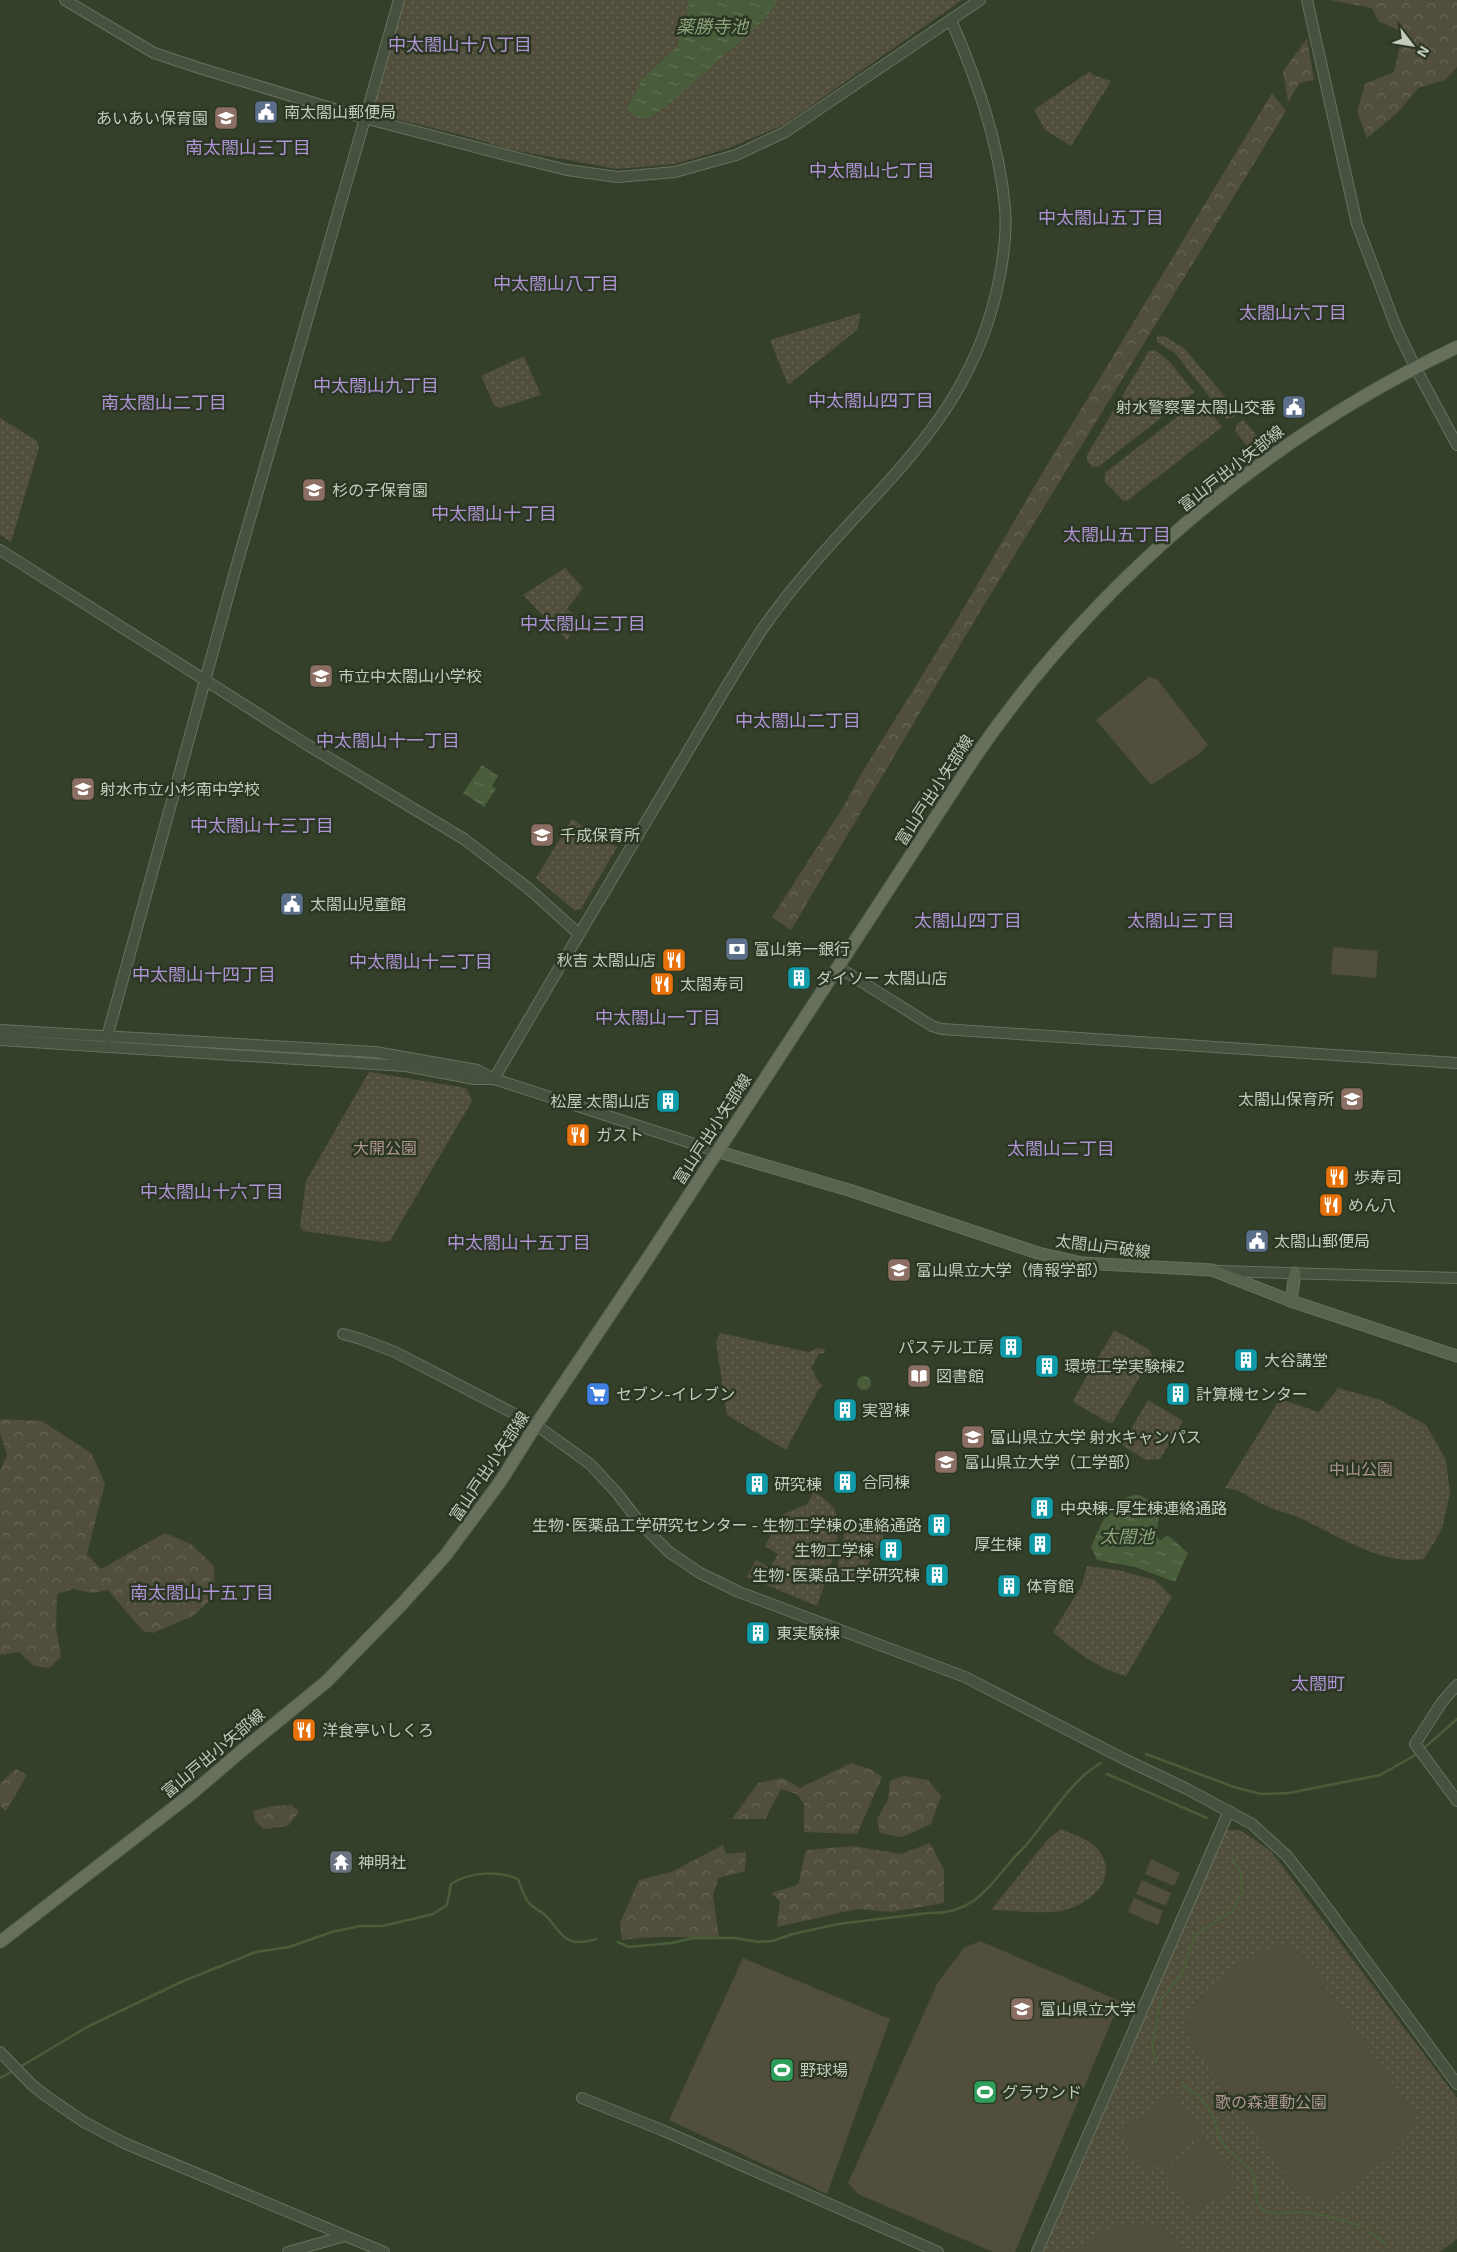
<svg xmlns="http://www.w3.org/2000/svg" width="1457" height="2252" font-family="'Exo 2','Noto Sans JP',sans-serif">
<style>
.green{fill:url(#green-dots)}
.forest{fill:url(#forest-crowns)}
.pitch{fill:#514e3c}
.water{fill:url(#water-ripples)}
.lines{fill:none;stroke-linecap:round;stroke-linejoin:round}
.stream{stroke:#495d3a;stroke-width:2.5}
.tertiary-casing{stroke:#677160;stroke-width:12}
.secondary-casing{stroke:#677160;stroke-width:13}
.primary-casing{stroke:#525d4c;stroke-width:14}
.tertiary{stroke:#46513f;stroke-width:10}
.secondary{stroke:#56634d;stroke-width:11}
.primary{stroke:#66705d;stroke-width:12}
.labels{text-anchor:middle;stroke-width:5;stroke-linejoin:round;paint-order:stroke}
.poi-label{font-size:16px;fill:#c2cbbc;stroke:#2b3623;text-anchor:start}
.street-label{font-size:16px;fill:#c2cbbc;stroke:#2b3623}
.park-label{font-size:16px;fill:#ad9791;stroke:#2b3623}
.water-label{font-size:18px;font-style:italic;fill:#8da57a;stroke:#2b3623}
.neighbourhood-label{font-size:18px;fill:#ae93d5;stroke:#2b3623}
</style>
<defs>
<pattern id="green-dots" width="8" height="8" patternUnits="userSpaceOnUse" patternTransform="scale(1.25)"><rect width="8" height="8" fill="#514e3c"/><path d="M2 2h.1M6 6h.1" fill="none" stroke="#686656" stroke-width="1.8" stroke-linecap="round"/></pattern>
<pattern id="forest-crowns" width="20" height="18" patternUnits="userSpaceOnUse" patternTransform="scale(1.25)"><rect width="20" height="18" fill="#514e3c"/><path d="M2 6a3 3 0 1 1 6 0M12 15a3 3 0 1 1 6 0" fill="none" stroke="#686656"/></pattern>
<pattern id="water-ripples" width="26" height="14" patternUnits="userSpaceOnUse" patternTransform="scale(1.25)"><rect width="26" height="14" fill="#495d3a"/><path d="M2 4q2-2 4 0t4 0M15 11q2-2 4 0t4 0" fill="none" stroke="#627355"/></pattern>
</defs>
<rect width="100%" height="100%" fill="#35402b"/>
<!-- green -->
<g class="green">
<polygon points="399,0 962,0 784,125 729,148 675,164 617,169 513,150 458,134 366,112"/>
<polygon points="1090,71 1093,75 1111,81 1071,146 1045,130 1034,110"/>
<polygon points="861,313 857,330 788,385 770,340"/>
<polygon points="1164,336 1184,348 1236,410 1234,417 1227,419 1175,353 1157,342 1157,337"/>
<polygon points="1155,350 1169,361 1194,392 1098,467 1092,467 1087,461 1087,455 1149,351"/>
<polygon points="524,356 541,395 500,408 494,405 481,376"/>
<polygon points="1196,402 1203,402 1222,427 1127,501 1122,500 1105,482 1105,473"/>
<polygon points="0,418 37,441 39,448 11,542 0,535"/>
<polygon points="1243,420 1253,431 1268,452 1260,458 1255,456 1235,431 1237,424"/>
<polygon points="565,568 583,588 567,609 579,618 567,640 523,595"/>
<polygon points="572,819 617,847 581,909 574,910 536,878"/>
<polygon points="369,1072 466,1088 472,1101 390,1241 382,1242 303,1231 300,1226 306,1181"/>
<polygon points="1116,1331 1150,1350 1152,1356 1113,1422 1109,1423 1075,1403 1073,1400 1113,1332"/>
<polygon points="720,1333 809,1352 817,1348 825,1349 824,1353 819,1354 811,1368 820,1384 822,1383 822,1388 820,1387 786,1450 727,1415 716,1342"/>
<path d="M 1338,1388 L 1381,1400 L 1426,1425 L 1446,1460 L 1450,1493 L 1442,1529 L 1424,1559 C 1379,1566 1335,1533 1295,1516 C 1286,1513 1276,1511 1266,1506 C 1252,1500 1242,1489 1225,1488 L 1280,1399 L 1319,1412 Z"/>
<polygon points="1148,1400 1183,1421 1160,1459 1146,1460 1122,1445"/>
<path d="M 814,1491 C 820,1496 830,1502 834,1509 C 847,1528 824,1585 817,1606 L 747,1577 L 756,1560 L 770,1568 L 778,1554 L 765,1546 L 782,1515 L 807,1504 Z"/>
<polygon points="872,1517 889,1526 857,1584 837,1571 845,1529"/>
<path d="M 1087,1566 L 1118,1570 L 1155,1580 L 1172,1597 L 1126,1676 C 1098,1668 1075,1652 1053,1632 L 1082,1585 Z"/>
<path d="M 1061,1829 C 1074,1835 1091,1839 1100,1852 C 1119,1880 1089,1904 1065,1910 C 1047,1915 1011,1910 991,1910 L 1048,1839 Z"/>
<polygon points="1225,1830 1240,1830 1271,1851 1457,2098 1457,2239 1440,2252 1043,2252"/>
</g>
<!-- forest -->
<g class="forest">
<polygon points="1330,0 1457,0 1457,67 1445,80 1418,88 1396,114 1367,138 1357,111 1365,84 1394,72 1403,32 1378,21 1372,8"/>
<polygon points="1307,38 1314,80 1299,83 1288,102 1283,72"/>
<polygon points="1272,93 1286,111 978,615 791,930 772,917 842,809 861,774 956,621 1034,487"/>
<polygon points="0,1419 42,1421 91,1453 105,1483 87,1554 101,1569 165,1533 191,1544 214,1566 215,1595 193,1616 153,1633 143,1631 108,1590 92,1593 73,1589 57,1594 56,1627 61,1657 49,1668 34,1666 19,1652 0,1655 0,1470 7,1455 0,1433"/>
<polygon points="851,1763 870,1769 882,1777 857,1834 804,1832 804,1804 797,1794 781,1789 765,1819 732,1819 758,1783 783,1778 800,1788"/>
<polygon points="16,1769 27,1775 6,1811 0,1806 0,1783"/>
<polygon points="904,1776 928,1780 941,1796 931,1824 902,1837 880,1833 877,1819 888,1800 890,1781"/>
<polygon points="292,1805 299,1812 288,1826 264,1829 255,1821 253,1811 273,1806"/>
<polygon points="930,1843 944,1870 944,1903 891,1912 857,1909 777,1927 780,1901 771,1893 798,1885 806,1850 853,1846 901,1854"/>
<path d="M 723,1845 L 726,1854 L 746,1852 L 745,1871 L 718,1878 L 713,1896 L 719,1937 C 687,1938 655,1935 622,1940 L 620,1923 L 639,1880 L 671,1872 Z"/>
</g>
<!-- pitch -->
<g class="pitch">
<polygon points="1149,677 1157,679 1208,745 1200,753 1151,785 1096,720"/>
<polygon points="1333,947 1378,951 1376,978 1331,974"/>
<polygon points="1151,1859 1180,1873 1174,1886 1145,1874"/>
<polygon points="1142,1880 1171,1893 1166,1906 1136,1894"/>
<polygon points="1134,1898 1163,1911 1158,1925 1128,1912"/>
<polygon points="980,1941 1120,2001 1015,2252 993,2252 858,2194 848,2183 938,1982 964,1948"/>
<path d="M 1276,1945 L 1291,1946 L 1303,1953 L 1415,2115 L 1410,2134 L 1387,2159 L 1347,2190 L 1321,2200 L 1298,2194 L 1188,2038 C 1186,2026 1186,2015 1193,2004 C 1206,1986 1255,1952 1276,1945 Z"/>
<polygon points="743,1958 890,2019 827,2194 669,2120"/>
<polygon points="1174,2092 1203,2134 1148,2174 1117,2133"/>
<polygon points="1207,2138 1238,2183 1194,2215 1162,2170"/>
<path d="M 1132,2223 C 1161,2225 1172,2228 1189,2252 L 1072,2252 L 1099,2231 Z"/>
</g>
<!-- water -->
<g class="water">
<polygon points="686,0 779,0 763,21 670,103 649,118 636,118 627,108 642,79 677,47 689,4"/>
<polygon points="482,765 498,776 492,786 496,789 484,807 463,793"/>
<circle cx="864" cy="1383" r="7"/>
<path d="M 1139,1495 L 1153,1502 L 1160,1510 L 1156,1536 L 1160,1540 L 1167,1536 L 1170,1537 L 1188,1553 L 1175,1582 L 1135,1567 L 1097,1560 L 1091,1547 C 1099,1527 1113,1494 1139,1495 Z"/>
</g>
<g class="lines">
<!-- stream -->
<g class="stream">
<polyline points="1423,1749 1457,1719"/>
<polyline points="1146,1754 1234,1787 1261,1794 1289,1793 1380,1775 1419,1753"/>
<polyline points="1107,1774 1207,1818"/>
<path d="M 618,1942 L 629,1947 L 672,1943 L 693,1938 L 735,1938 L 758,1942 L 772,1941 L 793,1934 L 838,1924 L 928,1913 C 970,1915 987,1890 1011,1861 C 1016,1855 1022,1850 1027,1844 C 1048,1819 1073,1778 1101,1763"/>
<polyline points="1156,2061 1152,2047 1161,1999 1182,1974 1195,1935 1232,1911 1242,1893 1241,1873 1232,1858"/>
<path d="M 20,2067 L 87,2027 L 181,1982 L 256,1952 L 289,1947 L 332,1932 L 360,1926 L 382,1926 L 417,1918 L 433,1914 L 447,1905 L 451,1884 C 469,1872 499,1870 518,1879 C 521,1887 524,1898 530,1904 C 535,1909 543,1912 548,1918 C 565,1939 568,1947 596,1939"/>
<polyline points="0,2078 13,2071"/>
<path d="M 1182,2085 C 1197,2093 1207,2102 1213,2117 C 1218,2128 1217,2138 1226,2148 C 1234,2158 1247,2161 1253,2174 C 1258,2185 1252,2206 1267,2212 C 1277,2216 1290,2212 1301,2212 C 1320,2213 1342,2219 1360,2226"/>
<polyline points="1368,2231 1386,2244"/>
</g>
<defs>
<g id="tertiary">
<polyline points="65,0 154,53 196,67 364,118 514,157 567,170 618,177 675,172 736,155 785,132 980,0"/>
<polyline points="1307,0 1357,224 1396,327 1415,367 1457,445"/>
<polyline points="0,550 309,746 464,839 528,888 579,934"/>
<polyline points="838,967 932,1026 942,1029 1457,1063"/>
<polyline points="0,1030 375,1052 477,1070 494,1079 716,1151"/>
<polyline points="107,1037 237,564 399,0"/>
<polyline points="0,1040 406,1066 474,1079 493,1079"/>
<path d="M 494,1079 C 544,992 596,907 647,820 C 685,757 721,693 761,631 C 794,583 836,538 876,495 C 938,429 983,366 1000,275 C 1004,253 1007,230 1005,208 C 999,142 977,80 951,20"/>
<polyline points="1218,1271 1457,1278"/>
<polyline points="343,1334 361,1339 395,1352 536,1425 590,1464 617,1493 640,1523 669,1552 700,1573 739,1592 965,1677 1122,1758 1187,1789 1252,1824 1287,1856 1313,1889 1457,2084"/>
<polyline points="1457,1685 1442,1702 1415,1744 1457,1801"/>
<polyline points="0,2052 32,2085 46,2096 84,2122 124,2143 384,2252"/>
<polyline points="582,2098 662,2130 938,2252"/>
<polyline points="288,2252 345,2236"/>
<polyline points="1037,2252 1229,1811"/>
</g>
<g id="secondary">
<polyline points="716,1151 852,1191 1038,1253 1082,1263 1212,1270 1291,1301 1457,1356"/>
<polyline points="1291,1301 1295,1273"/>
</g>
<path id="primary" d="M 0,1942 L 190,1795 L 245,1748 L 326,1682 L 402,1604 L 445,1556 L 500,1482 L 536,1425 L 648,1258 L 975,757 C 1096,581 1264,439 1457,347"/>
</defs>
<!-- tertiary casing -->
<use href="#tertiary" class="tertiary-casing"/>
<!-- secondary casing -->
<use href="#secondary" class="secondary-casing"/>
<!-- primary casing -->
<use href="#primary" class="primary-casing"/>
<!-- tertiary -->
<use href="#tertiary" class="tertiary"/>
<!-- secondary -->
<use href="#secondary" class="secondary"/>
<!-- primary -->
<use href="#primary" class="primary"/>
</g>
<!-- icons -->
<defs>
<symbol id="civic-square" viewBox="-11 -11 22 22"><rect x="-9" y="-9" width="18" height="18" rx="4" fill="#5c6f8a" stroke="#2b3623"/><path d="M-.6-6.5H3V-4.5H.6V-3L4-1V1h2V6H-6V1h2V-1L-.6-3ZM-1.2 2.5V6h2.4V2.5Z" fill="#fff"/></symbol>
<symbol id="school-square" viewBox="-11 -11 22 22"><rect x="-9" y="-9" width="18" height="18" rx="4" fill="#8d6e63" stroke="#2b3623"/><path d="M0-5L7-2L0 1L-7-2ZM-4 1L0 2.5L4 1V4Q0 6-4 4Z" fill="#fff"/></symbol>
<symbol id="bank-square" viewBox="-11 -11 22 22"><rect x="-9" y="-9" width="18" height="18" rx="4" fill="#5c6f8a" stroke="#2b3623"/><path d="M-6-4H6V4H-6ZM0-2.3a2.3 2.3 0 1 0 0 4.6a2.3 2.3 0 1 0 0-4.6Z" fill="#fff"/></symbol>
<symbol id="restaurant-square" viewBox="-11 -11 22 22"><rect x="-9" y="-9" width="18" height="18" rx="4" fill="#e8710a" stroke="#2b3623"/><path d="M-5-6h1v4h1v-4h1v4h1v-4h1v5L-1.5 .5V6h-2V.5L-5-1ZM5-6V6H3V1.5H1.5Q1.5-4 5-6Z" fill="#fff"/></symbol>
<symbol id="building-square" viewBox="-11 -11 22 22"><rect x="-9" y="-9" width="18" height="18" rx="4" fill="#0f9aa8" stroke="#2b3623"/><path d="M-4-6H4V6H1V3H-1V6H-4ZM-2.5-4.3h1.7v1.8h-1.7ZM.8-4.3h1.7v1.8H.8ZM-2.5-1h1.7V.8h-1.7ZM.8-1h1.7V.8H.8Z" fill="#fff"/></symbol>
<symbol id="university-square" viewBox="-11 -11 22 22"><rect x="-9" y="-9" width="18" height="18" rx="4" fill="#8d6e63" stroke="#2b3623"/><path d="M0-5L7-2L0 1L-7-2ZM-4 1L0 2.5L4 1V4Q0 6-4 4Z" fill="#fff"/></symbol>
<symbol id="library-square" viewBox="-11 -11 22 22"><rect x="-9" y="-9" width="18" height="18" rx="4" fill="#8d6e63" stroke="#2b3623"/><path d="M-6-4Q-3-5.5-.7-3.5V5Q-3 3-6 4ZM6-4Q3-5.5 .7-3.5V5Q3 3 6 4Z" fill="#fff"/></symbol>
<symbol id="supermarket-square" viewBox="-11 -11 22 22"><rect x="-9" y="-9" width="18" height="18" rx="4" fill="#3f7fe0" stroke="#2b3623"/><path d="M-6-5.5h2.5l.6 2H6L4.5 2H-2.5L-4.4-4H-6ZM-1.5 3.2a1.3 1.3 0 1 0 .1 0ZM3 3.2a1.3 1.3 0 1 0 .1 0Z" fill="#fff"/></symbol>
<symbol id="temple-square" viewBox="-11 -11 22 22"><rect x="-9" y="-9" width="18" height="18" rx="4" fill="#6b7280" stroke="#2b3623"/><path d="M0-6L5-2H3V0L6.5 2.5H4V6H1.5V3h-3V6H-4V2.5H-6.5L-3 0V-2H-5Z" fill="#fff"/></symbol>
<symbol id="stadium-square" viewBox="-11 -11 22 22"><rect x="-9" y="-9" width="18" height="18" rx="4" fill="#2e9e5b" stroke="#2b3623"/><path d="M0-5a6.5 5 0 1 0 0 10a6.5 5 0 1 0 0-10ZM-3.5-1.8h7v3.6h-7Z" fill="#fff"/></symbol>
</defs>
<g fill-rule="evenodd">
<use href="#civic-square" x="252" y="98" width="28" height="28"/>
<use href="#school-square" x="212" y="104" width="28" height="28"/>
<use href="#civic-square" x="1280" y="393" width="28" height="28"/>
<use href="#school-square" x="300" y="476" width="28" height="28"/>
<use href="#school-square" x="307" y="662" width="28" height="28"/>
<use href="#school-square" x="69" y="775" width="28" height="28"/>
<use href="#school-square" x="528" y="821" width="28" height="28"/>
<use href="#civic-square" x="278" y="890" width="28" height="28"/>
<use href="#bank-square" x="723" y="935" width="28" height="28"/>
<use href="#restaurant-square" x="660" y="946" width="28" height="28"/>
<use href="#building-square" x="785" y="964" width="28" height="28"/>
<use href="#restaurant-square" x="648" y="970" width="28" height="28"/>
<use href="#school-square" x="1338" y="1085" width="28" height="28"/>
<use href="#building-square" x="654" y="1087" width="28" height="28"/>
<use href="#restaurant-square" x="564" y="1121" width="28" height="28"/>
<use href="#restaurant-square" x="1323" y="1163" width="28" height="28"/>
<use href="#restaurant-square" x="1317" y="1191" width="28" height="28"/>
<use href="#civic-square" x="1243" y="1227" width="28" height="28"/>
<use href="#university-square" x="885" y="1256" width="28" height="28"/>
<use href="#building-square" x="997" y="1333" width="28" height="28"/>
<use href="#building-square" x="1232" y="1346" width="28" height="28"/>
<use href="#building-square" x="1033" y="1352" width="28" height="28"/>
<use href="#library-square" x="905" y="1362" width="28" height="28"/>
<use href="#supermarket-square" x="584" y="1380" width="28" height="28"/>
<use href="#building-square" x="1164" y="1380" width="28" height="28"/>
<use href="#building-square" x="831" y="1396" width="28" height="28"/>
<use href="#university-square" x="959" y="1423" width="28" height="28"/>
<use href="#university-square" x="932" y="1448" width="28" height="28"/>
<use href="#building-square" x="831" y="1468" width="28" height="28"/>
<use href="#building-square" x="743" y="1470" width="28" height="28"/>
<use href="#building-square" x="1028" y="1494" width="28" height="28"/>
<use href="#building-square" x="925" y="1511" width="28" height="28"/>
<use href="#building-square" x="1026" y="1530" width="28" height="28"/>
<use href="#building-square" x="877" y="1536" width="28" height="28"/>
<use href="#building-square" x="923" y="1561" width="28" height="28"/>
<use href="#building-square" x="995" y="1572" width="28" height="28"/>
<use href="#building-square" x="744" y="1619" width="28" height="28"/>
<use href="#restaurant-square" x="290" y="1716" width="28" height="28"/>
<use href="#temple-square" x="327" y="1848" width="28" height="28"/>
<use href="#university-square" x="1008" y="1995" width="28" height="28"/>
<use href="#stadium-square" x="768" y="2056" width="28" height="28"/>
<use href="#stadium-square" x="971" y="2078" width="28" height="28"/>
</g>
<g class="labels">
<!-- poi labels -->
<g class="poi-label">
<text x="284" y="118">南太閤山郵便局</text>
<text x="208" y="124" text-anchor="end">あいあい保育園</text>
<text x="1276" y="413" text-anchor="end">射水警察署太閤山交番</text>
<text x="332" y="496">杉の子保育園</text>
<text x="338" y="682">市立中太閤山小学校</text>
<text x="100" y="795">射水市立小杉南中学校</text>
<text x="560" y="841">千成保育所</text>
<text x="310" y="910">太閤山児童館</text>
<text x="754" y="955">富山第一銀行</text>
<text x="656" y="966" text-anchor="end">秋吉 太閤山店</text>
<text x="816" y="984">ダイソー 太閤山店</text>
<text x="680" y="990">太閤寿司</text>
<text x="1334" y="1105" text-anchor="end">太閤山保育所</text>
<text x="650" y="1107" text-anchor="end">松屋 太閤山店</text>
<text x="596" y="1141">ガスト</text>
<text x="1354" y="1183">歩寿司</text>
<text x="1348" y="1211">めん八</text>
<text x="1274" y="1247">太閤山郵便局</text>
<text x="916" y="1276">富山県立大学（情報学部）</text>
<text x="994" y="1353" text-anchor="end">パステル工房</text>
<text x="1264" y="1366">大谷講堂</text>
<text x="1064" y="1372">環境工学実験棟2</text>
<text x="936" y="1382">図書館</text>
<text x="616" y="1400">セブン-イレブン</text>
<text x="1196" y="1400">計算機センター</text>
<text x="862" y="1416">実習棟</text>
<text x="990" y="1443">富山県立大学 射水キャンパス</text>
<text x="964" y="1468">富山県立大学（工学部）</text>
<text x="862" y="1488">合同棟</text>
<text x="774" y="1490">研究棟</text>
<text x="1060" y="1514">中央棟-厚生棟連絡通路</text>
<text x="922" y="1531" text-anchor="end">生物･医薬品工学研究センター - 生物工学棟の連絡通路</text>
<text x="1022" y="1550" text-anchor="end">厚生棟</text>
<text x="874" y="1556" text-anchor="end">生物工学棟</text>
<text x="920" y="1581" text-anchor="end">生物･医薬品工学研究棟</text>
<text x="1026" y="1592">体育館</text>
<text x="776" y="1639">東実験棟</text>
<text x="322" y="1736">洋食亭いしくろ</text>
<text x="358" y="1868">神明社</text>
<text x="1040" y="2015">富山県立大学</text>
<text x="800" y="2076">野球場</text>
<text x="1002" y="2098">グラウンド</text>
</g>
<!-- street labels -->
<g class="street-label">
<text transform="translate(1231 468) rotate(-38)" y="6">富山戸出小矢部線</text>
<text transform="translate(934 790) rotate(-57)" y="6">富山戸出小矢部線</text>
<text transform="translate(712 1129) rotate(-57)" y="6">富山戸出小矢部線</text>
<text transform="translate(1103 1246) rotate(7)" y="6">太閤山戸破線</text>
<text transform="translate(489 1466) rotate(-56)" y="6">富山戸出小矢部線</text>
<text transform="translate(213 1753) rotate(-40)" y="6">富山戸出小矢部線</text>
</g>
<!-- park labels -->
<g class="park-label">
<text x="385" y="1154">大開公園</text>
<text x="1361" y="1475">中山公園</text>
<text x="1271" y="2108">歌の森運動公園</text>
</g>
<!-- water labels -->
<g class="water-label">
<text x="712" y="33">薬勝寺池</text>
<text x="1127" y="1543">太閤池</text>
</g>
<!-- neighbourhood labels -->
<g class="neighbourhood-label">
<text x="460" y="51">中太閤山十八丁目</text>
<text x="248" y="154">南太閤山三丁目</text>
<text x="872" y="177">中太閤山七丁目</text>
<text x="1101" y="224">中太閤山五丁目</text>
<text x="556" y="290">中太閤山八丁目</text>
<text x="1293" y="319">太閤山六丁目</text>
<text x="376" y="392">中太閤山九丁目</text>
<text x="871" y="407">中太閤山四丁目</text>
<text x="164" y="409">南太閤山二丁目</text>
<text x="494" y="520">中太閤山十丁目</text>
<text x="1117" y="541">太閤山五丁目</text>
<text x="583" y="630">中太閤山三丁目</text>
<text x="798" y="727">中太閤山二丁目</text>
<text x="388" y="747">中太閤山十一丁目</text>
<text x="262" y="832">中太閤山十三丁目</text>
<text x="968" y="927">太閤山四丁目</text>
<text x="1181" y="927">太閤山三丁目</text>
<text x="421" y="968">中太閤山十二丁目</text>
<text x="204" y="981">中太閤山十四丁目</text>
<text x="658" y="1024">中太閤山一丁目</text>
<text x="1061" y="1155">太閤山二丁目</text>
<text x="212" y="1198">中太閤山十六丁目</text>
<text x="519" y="1249">中太閤山十五丁目</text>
<text x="202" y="1599">南太閤山十五丁目</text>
<text x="1318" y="1690">太閤町</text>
</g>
</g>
<!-- north arrow -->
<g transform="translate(1412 45) rotate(121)" stroke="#2b3623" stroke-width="4" paint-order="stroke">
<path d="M0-4L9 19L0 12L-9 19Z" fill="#c2cbbc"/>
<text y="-8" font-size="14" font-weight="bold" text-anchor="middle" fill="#c2cbbc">N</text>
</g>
</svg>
